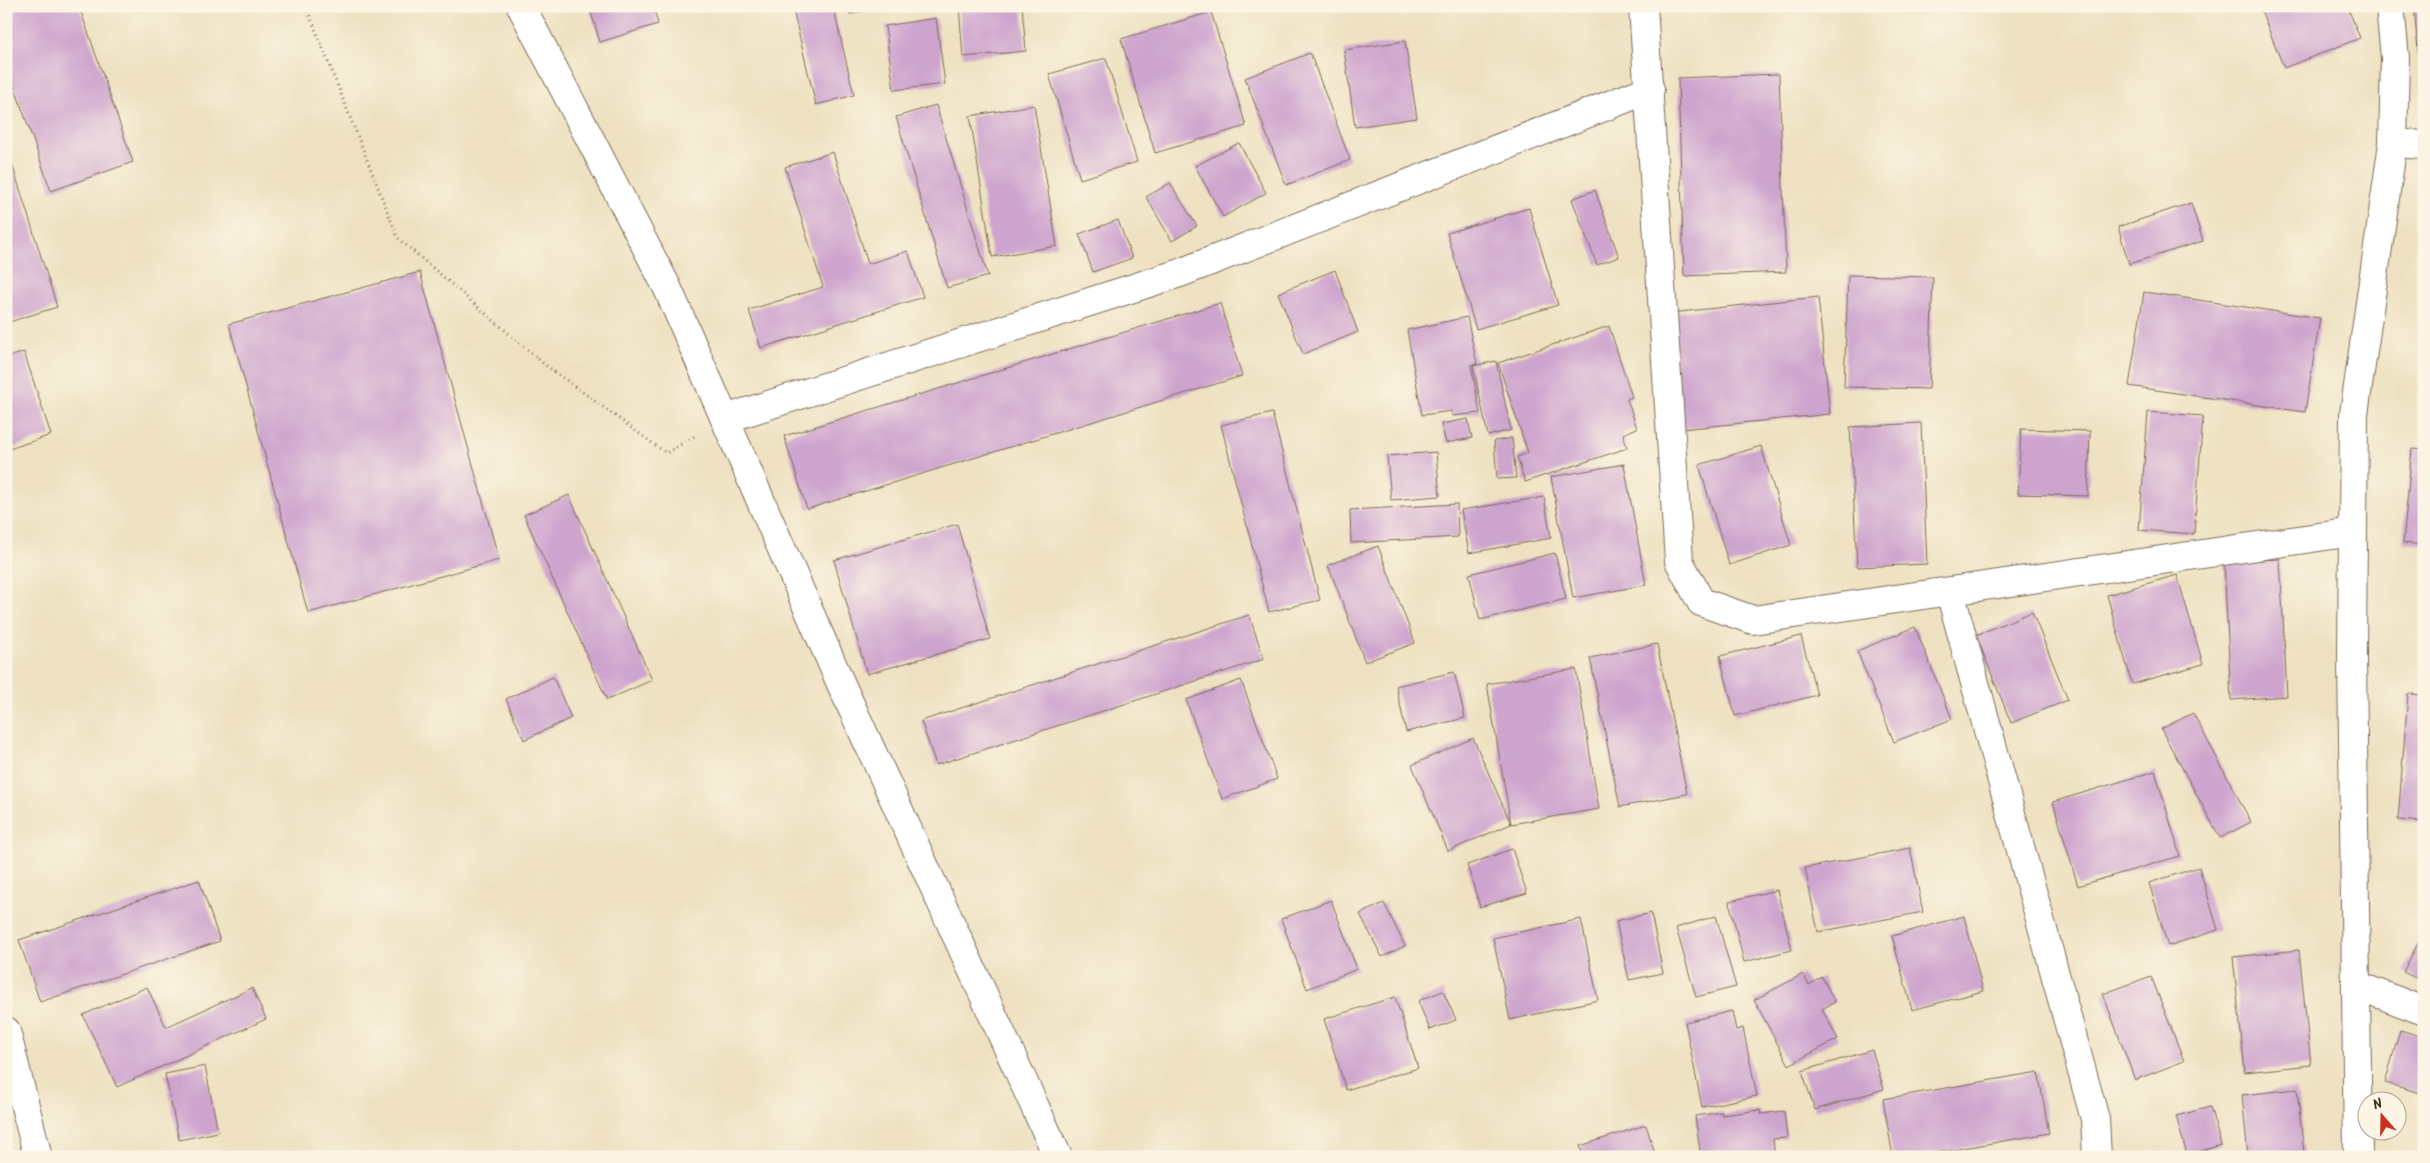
<svg xmlns="http://www.w3.org/2000/svg" width="2430" height="1163" font-family="Kalam,sans-serif">
<style>
.building{fill:#cda4ce}
.lines{fill:none;stroke-linecap:round;stroke-linejoin:round}
.minor-casing{stroke:#7a6a57;stroke-width:30}
.path{stroke:#7a6a57;stroke-width:3;stroke-dasharray:1 4;stroke-linecap:butt}
.minor{stroke:#fff;stroke-width:28}
</style>
<rect width="100%" height="100%" fill="#fcf5e5"/>
<filter id="ink" filterUnits="userSpaceOnUse"><feTurbulence type="fractalNoise" baseFrequency=".02" numOctaves="2"/><feDisplacementMap in="SourceGraphic" scale="10" xChannelSelector="R" yChannelSelector="G"/><feConvolveMatrix kernelMatrix="1 2 1 2 8 2 1 2 1" color-interpolation-filters="sRGB"/></filter>
<filter id="wash" filterUnits="userSpaceOnUse"><feTurbulence type="fractalNoise" baseFrequency=".0096" numOctaves="4" result="noise"/><feDisplacementMap in="SourceGraphic" scale="20" xChannelSelector="R" yChannelSelector="G"/><feGaussianBlur stdDeviation="1.12" result="paint"/><feColorMatrix in="noise" values="0 0 0 0 0 0 0 0 0 0 0 0 0 0 0 0 0 1.4 0 .05"/><feComposite in="paint" operator="in"/></filter>
<g filter="url(#wash)">
<rect width="100%" height="100%" fill="#eee1c1"/>
<g id="blocks">
<!-- building -->
<g class="building">
<polygon points="6,6 79,6 133,162 51,191 6,63"/>
<polygon points="589,6 653,6 658,24 600,42"/>
<polygon points="792,6 833,6 854,95 816,105"/>
<polygon points="847,6 879,6 880,7 849,14"/>
<polygon points="959,6 1022,6 1026,51 963,57"/>
<polygon points="2272,6 2347,6 2360,38 2284,68 2261,10"/>
<polygon points="2414,6 2424,6 2424,97 2422,97"/>
<polygon points="1211,12 1246,126 1155,153 1121,39"/>
<polygon points="936,18 945,84 894,90 885,26"/>
<polygon points="1405,41 1417,118 1355,127 1344,50"/>
<polygon points="1310,53 1350,160 1286,185 1245,78"/>
<polygon points="1106,58 1137,162 1080,179 1049,74"/>
<polygon points="1779,74 1786,272 1684,276 1678,78"/>
<polygon points="936,105 988,276 947,288 896,117"/>
<polygon points="1034,105 1057,246 992,257 970,116"/>
<polygon points="1239,143 1266,193 1223,217 1195,166"/>
<polygon points="6,145 57,307 6,323"/>
<polygon points="833,152 868,264 908,251 923,297 761,348 749,310 823,287 785,167"/>
<polygon points="1170,183 1197,226 1172,241 1146,197"/>
<polygon points="1595,190 1619,257 1597,265 1572,199"/>
<polygon points="2191,203 2203,241 2129,264 2118,227"/>
<polygon points="1529,208 1558,305 1476,329 1447,233"/>
<polygon points="1118,220 1132,258 1093,272 1079,234"/>
<polygon points="1335,270 1358,332 1303,354 1278,293"/>
<polygon points="420,272 499,560 308,613 229,324"/>
<polygon points="1848,275 1933,277 1929,389 1844,387"/>
<polygon points="2144,292 2320,318 2305,412 2129,386"/>
<polygon points="1818,297 1830,414 1682,429 1670,313"/>
<polygon points="1220,303 1242,376 807,509 784,436"/>
<polygon points="1467,317 1477,364 1471,365 1480,413 1452,416 1452,411 1422,415 1407,330"/>
<polygon points="1609,326 1632,397 1627,399 1637,428 1623,434 1627,448 1525,482 1517,457 1528,453 1498,363"/>
<polygon points="24,352 51,435 6,450 6,358"/>
<polygon points="1496,361 1511,430 1488,436 1473,366"/>
<polygon points="2148,412 2203,416 2194,534 2139,530"/>
<polygon points="1272,413 1320,600 1269,612 1221,425"/>
<polygon points="1468,419 1472,438 1446,443 1441,424"/>
<polygon points="1921,423 1927,564 1857,567 1850,427"/>
<polygon points="2021,429 2090,431 2088,496 2018,494"/>
<polygon points="1512,438 1516,478 1497,479 1494,441"/>
<polygon points="1761,446 1791,545 1729,565 1699,465"/>
<polygon points="2412,449 2424,450 2424,545 2403,543"/>
<polygon points="1436,452 1440,496 1391,500 1387,456"/>
<polygon points="1624,464 1646,585 1573,598 1551,477"/>
<polygon points="569,495 652,680 607,700 524,515"/>
<polygon points="1544,497 1551,538 1469,553 1461,510"/>
<polygon points="1457,504 1458,537 1351,543 1350,510"/>
<polygon points="957,524 990,639 867,674 834,560"/>
<polygon points="1378,546 1415,643 1365,662 1328,565"/>
<polygon points="1555,553 1566,599 1480,620 1469,574"/>
<polygon points="2280,559 2287,696 2231,700 2224,562"/>
<polygon points="2177,575 2203,664 2132,684 2107,595"/>
<polygon points="2032,612 2068,700 2011,723 1976,635"/>
<polygon points="1249,615 1264,659 936,765 921,721"/>
<polygon points="1915,627 1952,719 1894,742 1857,651"/>
<polygon points="1801,636 1817,695 1735,716 1720,656"/>
<polygon points="1657,644 1687,794 1620,807 1590,658"/>
<polygon points="1576,669 1599,809 1511,824 1448,851 1412,765 1473,738 1511,824 1487,684"/>
<polygon points="1454,672 1465,718 1406,732 1396,686"/>
<polygon points="553,677 571,718 524,740 506,699"/>
<polygon points="1241,680 1277,779 1222,799 1186,700"/>
<polygon points="2408,694 2424,695 2424,822 2398,820"/>
<polygon points="2193,713 2251,822 2220,838 2161,729"/>
<polygon points="2155,771 2180,856 2078,886 2053,802"/>
<polygon points="1910,848 1923,912 1818,932 1805,868"/>
<polygon points="1512,849 1527,893 1480,907 1467,865"/>
<polygon points="2199,867 2218,930 2168,946 2149,883"/>
<polygon points="199,880 220,941 40,1002 19,940"/>
<polygon points="1777,890 1792,950 1744,962 1729,901"/>
<polygon points="1331,900 1357,969 1307,989 1281,919"/>
<polygon points="1384,903 1405,946 1382,957 1360,914"/>
<polygon points="1651,913 1663,973 1629,980 1616,921"/>
<polygon points="1716,916 1736,987 1696,997 1676,928"/>
<polygon points="1964,916 1983,991 1912,1010 1892,936"/>
<polygon points="1581,919 1598,1000 1510,1020 1493,938"/>
<polygon points="2424,932 2424,982 2403,972"/>
<polygon points="2299,950 2311,1065 2245,1072 2233,957"/>
<polygon points="1803,974 1809,985 1822,977 1835,1002 1822,1009 1838,1039 1789,1065 1754,1000"/>
<polygon points="2151,976 2184,1061 2135,1080 2103,994"/>
<polygon points="147,987 166,1027 252,988 266,1019 117,1087 83,1015"/>
<polygon points="1443,991 1456,1020 1430,1030 1418,1001"/>
<polygon points="1395,997 1418,1068 1346,1090 1324,1019"/>
<polygon points="1732,1011 1736,1030 1743,1028 1757,1096 1702,1107 1685,1022"/>
<polygon points="2400,1030 2424,1037 2424,1094 2385,1083"/>
<polygon points="1872,1050 1884,1089 1815,1110 1802,1071"/>
<polygon points="205,1066 218,1132 179,1140 165,1074"/>
<polygon points="2038,1072 2049,1133 1913,1157 1893,1157 1883,1099"/>
<polygon points="2297,1089 2304,1153 2248,1157 2242,1095"/>
<polygon points="2210,1107 2221,1145 2187,1155 2176,1116"/>
<polygon points="1760,1110 1761,1114 1784,1111 1787,1138 1773,1139 1775,1157 1701,1157 1695,1116 1722,1112 1722,1115"/>
<polygon points="1646,1125 1656,1157 1583,1157 1580,1146"/>
</g>
</g>
</g>
<g filter="url(#ink)">
<use href="#blocks" fill-opacity="0" stroke="#7a6a57" stroke-width="1"/>
<g class="lines">
<defs>
<g id="minor">
<polyline points="521,6 667,287 841,684 1058,1157"/>
<polyline points="1643,6 1679,561 1701,602 1753,620 2353,532"/>
<polyline points="2393,143 2424,145"/>
<polyline points="725,419 1180,273 1650,89"/>
<polyline points="1950,592 2095,1119 2097,1157"/>
<polyline points="2356,985 2424,1011"/>
<polyline points="6,1031 38,1157"/>
<polyline points="2358,1157 2352,655 2354,414 2393,143 2395,58 2390,6"/>
</g>
</defs>
<!-- minor casing -->
<use href="#minor" class="minor-casing"/>
<!-- path -->
<polyline class="path" points="306,6 398,238 544,364 666,453 695,436"/>
<!-- minor -->
<use href="#minor" class="minor"/>
</g>
</g>
<!-- margin -->
<rect width="2430" height="1163" fill="none" stroke="#fcf5e5" stroke-width="25"/>
<!-- north arrow -->
<g transform="translate(2382 1116) rotate(340)"><circle r="24" fill="#fcf5e5" stroke="#afa495"/>
<path d="M0-4L9 19L0 12L-9 19Z" fill="#c8321e"/>
<text y="-8" font-size="14" font-weight="bold" text-anchor="middle" fill="#3b2a1e">N</text>
</g>
</svg>
